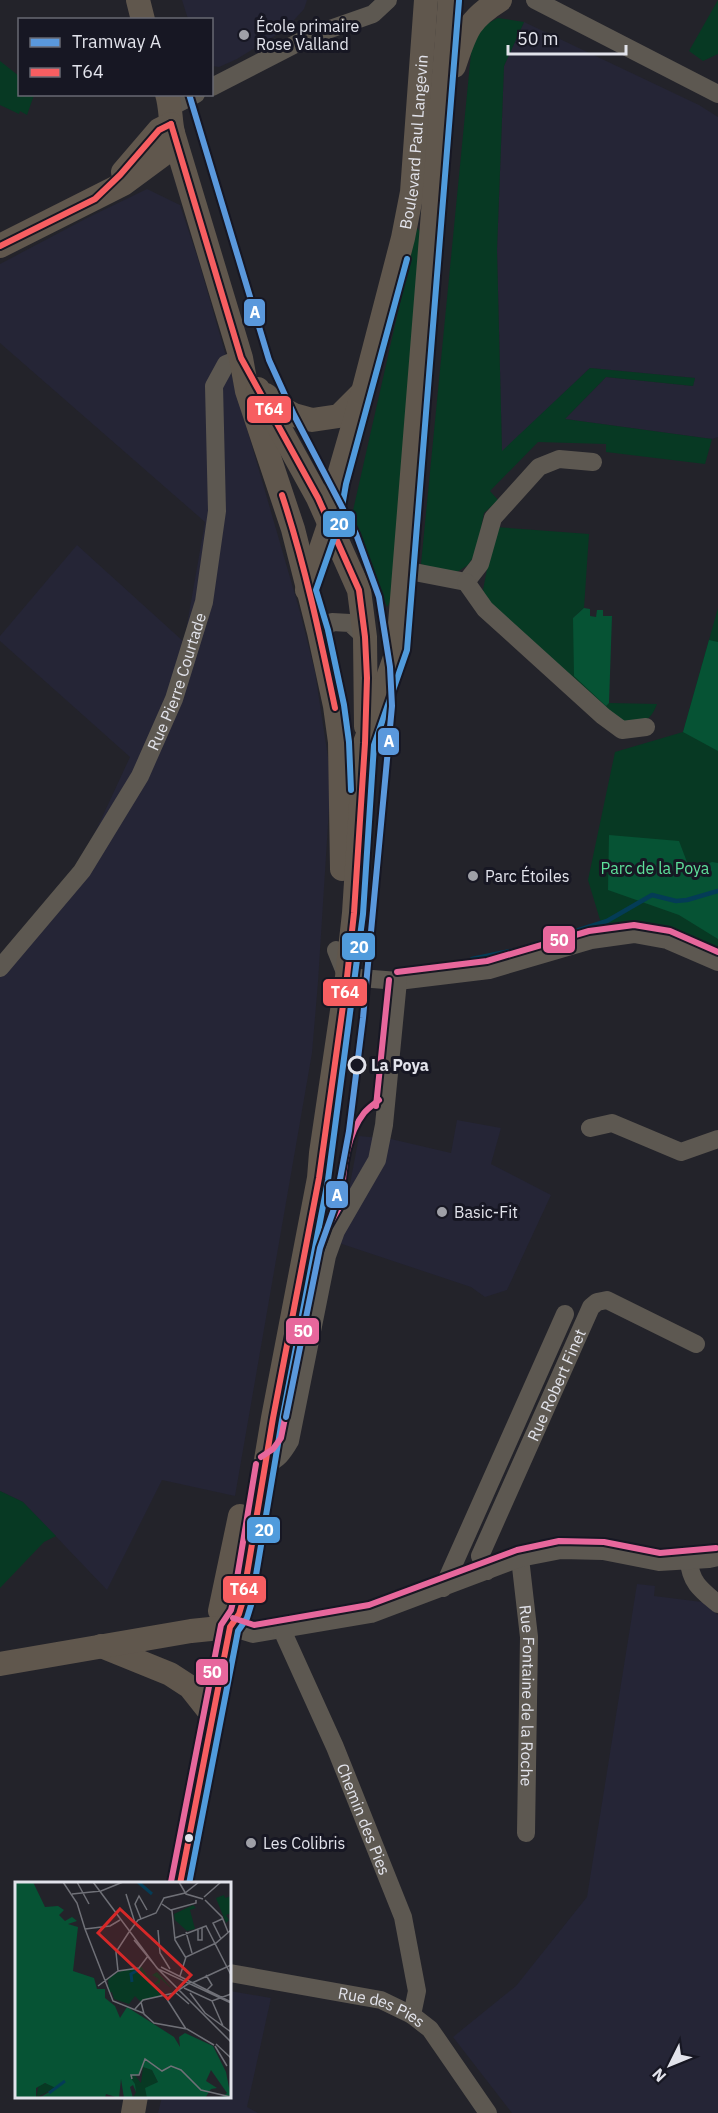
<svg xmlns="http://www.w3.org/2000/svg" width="718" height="2113" font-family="'IBM Plex Sans',sans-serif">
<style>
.built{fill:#252536}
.green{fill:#073923}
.forest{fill:#065334}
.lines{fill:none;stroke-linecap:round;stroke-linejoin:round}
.stream{stroke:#043c56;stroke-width:4.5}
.street{stroke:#5d5851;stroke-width:18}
.secondary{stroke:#60574d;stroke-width:24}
.bus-1-casing{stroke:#171723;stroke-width:10}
.bus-2-casing{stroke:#171723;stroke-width:10}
.bus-3-casing{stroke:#171723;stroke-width:10}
.bus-1{stroke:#f75e61;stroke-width:6}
.bus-2{stroke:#509bdc;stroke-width:6}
.bus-3{stroke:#e7679c;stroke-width:6}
.tram-1-casing{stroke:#171723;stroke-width:10}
.tram-1{stroke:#5a98dc;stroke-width:6}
.poi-dot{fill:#9fa0a7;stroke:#171723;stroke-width:2}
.stop-dot{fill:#171723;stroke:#e2e3eb;stroke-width:3}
.bus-dot{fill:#e2e3eb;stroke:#171723;stroke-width:2}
.labels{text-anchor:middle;stroke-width:6;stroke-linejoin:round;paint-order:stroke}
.poi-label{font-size:16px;fill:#e2e3eb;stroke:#171723;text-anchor:start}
.street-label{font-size:16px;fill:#e2e3eb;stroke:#171723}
.park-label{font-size:16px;fill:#5ee09b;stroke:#171723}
.stop-label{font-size:16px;font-weight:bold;fill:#e2e3eb;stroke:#171723;text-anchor:start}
.inset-river{fill:none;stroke:#043c56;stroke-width:3}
.inset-road{fill:none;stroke:#6f7077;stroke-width:1.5}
.view{fill:#d62828;fill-opacity:0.15;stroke:#d62828;stroke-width:3}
.inset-edge{fill:none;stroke:#e2e3eb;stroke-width:3}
.line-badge{stroke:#171723;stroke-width:2}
.badge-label{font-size:16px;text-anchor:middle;font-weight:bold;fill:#fff}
</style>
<rect width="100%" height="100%" fill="#23232a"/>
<!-- built -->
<g class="built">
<polygon points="182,0 307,0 304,9 286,29 237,59 219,67 212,66 212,20 188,19"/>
<polygon points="524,22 699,105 718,117 718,437 712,439 565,419 606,377 693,386 695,378 590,368 502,452 497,250 504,66"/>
<polygon points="147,189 180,205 198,259 300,612 315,672 331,777 318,982 312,1053 235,1496 162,1480 107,1590 23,1502 0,1491 0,958 80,865 130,757 0,641 0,636 77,545 184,642 205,522 0,343 0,264 87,218"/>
<polygon points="457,1120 501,1128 491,1164 551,1195 507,1290 485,1297 471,1287 339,1243 359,1136 391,1139 451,1153"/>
<polygon points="637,1584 655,1586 654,1596 702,1602 718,1615 718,2113 512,2113 453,2037 516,1986 587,1897"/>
<polygon points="230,1991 271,1998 247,2107 258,2113 158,2113 162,2097 230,2096"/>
</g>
<!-- green -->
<g class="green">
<polygon points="718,0 718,54 703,61 689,51"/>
<polygon points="498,18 524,22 504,66 497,250 502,451 590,368 695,378 693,386 606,377 565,419 712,439 705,464 606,452 606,444 538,442 490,491 498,500 484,513 476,553 468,565 454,574 421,564 472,43 481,27"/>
<polygon points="0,61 19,76 20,94 34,95 27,115 20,111 19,114 0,105"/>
<polygon points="417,228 422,234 392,599 387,607 352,515"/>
<path d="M 495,527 L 589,534 L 584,608 L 573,618 L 606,706 L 609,703 L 657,704 C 648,728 635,723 615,721 L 486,599 L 483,590 Z"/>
<polygon points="718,608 718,953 604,933 588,880 615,752 683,732"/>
<polygon points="0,1491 23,1502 56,1536 44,1542 0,1588"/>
</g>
<!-- forest -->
<g class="forest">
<polygon points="584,608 590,609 590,616 596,617 597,610 603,610 603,616 612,616 609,703 606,706 574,676 573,618"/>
<polygon points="709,640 718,642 718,751 683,732"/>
<polygon points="609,835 679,841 690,870 712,862 718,863 718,939 679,915 608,890"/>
</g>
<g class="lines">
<!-- stream -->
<polyline class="stream" points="472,959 520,949 607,921 652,895 676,901 687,900 718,891"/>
<!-- street -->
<g class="street">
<polyline points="535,0 718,94"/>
<polyline points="212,87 313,35 373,14 388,0"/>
<polyline points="171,107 196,94"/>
<polyline points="404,570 466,582 480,564 493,518 539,467 559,459 593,462"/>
<polyline points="466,582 485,609 603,716 622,730 646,727"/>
<polyline points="319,632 332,622 350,623 365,637"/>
<polyline points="336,950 347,977 398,981 489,970 591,940 634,934 667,940 718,962"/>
<path id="s1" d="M 0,968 L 82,871 L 140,776 L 174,699 L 204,602 L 217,511 L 214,386 L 226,364 L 241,358"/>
<polyline points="590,1128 612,1123 681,1152 718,1139"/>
<path d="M 265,1465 C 278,1460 283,1453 290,1441 L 327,1256 L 336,1231 L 377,1160 L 384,1125 L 398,981"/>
<path id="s2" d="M 520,1558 L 529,1637 L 526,1833"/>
<path d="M 689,1560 C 690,1582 701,1590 718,1604"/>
<path id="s3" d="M 487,1571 L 480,1556 L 591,1307 L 597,1302 L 607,1300 L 696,1344"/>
<polyline points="443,1588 565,1314"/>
<polyline points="230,1627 253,1634 371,1614 520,1558 561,1550 603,1551 659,1562 709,1559 718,1557"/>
<path id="s4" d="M 282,1630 L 335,1747 L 403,1917 L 417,1991 L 412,2015"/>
<path id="s5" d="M 230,1973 L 381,2000 L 412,2015 L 430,2029 L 488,2113"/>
</g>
<!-- secondary -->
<g class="secondary">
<polyline points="138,0 143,20"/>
<path d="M 454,66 C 466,31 468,20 500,0"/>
<path d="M 167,94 C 171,107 170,120 173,133 L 241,358 L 247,391 L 293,529 L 319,632 L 335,706 L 340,742 L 342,869"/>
<polyline points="123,172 159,130 171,124"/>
<polyline points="0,246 123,184 165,153 173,133"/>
<polyline points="258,389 318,498 359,590 365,637 366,726"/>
<polyline points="266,395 281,408 294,415 312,420 339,416 361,394"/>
<path id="s6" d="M 307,590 L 330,522 L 337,482 L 363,392 L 403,238 L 412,192 L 426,0"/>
<polyline points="230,1627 220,1611 240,1516"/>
<polyline points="101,1646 170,1674 190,1687 213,1716"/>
<polyline points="0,1664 191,1631 230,1627"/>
<polyline points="180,1884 230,1627 239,1614 242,1604 273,1418 319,1178 321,1153 347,977 354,913 365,743 398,649 450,0"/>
<polyline points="133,2113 136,2096"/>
</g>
<defs>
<g id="bus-1">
<polyline points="171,124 241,358 318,498 359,590 365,637 367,678 365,743 354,913 347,977 319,1178 273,1418 242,1604 239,1614 230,1627 180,1884"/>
<polyline points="0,246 95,199 120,175 159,130 171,124"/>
<path d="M 282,495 C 305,565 320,636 335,708"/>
</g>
<g id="bus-2">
<polyline points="351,790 349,742 344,705 328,630 316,590 339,524 346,484 407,259"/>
<polyline points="189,1884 238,1631 247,1618 251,1605 282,1420 328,1180 363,914 374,745 407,650 459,1"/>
</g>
<g id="bus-3">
<polyline points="397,972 487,961 589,931 634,925 670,931 718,952"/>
<polyline points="376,1106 389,980"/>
<path d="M 342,1205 C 342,1176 346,1136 364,1113 C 368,1108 374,1104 379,1100"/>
<polyline points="261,1457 273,1449 281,1438 318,1254 328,1227 343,1201"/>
<polyline points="233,1618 254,1625 369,1605 517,1550 559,1541 604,1542 660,1553 716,1548"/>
<polyline points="171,1882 221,1625 231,1610 233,1602 256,1464"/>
</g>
</defs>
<!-- bus-1 casing -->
<use href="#bus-1" class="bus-1-casing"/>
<!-- bus-2 casing -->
<use href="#bus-2" class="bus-2-casing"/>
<!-- bus-3 casing -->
<use href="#bus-3" class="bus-3-casing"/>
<!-- bus-1 -->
<use href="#bus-1" class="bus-1"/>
<!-- bus-2 -->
<use href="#bus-2" class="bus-2"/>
<!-- bus-3 -->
<use href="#bus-3" class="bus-3"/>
<defs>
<polyline id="tram-1" points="189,94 269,360 294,415 356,534 379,597 390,667 392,706 363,1018 349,1131 335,1206 320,1248 286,1417"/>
</defs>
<!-- tram-1 casing -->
<use href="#tram-1" class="tram-1-casing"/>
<!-- tram-1 -->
<use href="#tram-1" class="tram-1"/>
</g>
<!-- markers -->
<g class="poi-dot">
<circle cx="244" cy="35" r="6"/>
<circle cx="473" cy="876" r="6"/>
<circle cx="442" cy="1212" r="6"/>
<circle cx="251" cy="1843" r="6"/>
</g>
<circle class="stop-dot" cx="357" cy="1065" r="8"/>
<circle class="bus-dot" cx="189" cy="1838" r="5"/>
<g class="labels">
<!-- poi labels -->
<g class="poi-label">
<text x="256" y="32">École primaire<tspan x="256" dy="18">Rose Valland</tspan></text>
<text x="485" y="882">Parc Étoiles</text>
<text x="454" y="1218">Basic-Fit</text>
<text x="263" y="1849">Les Colibris</text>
</g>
<!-- street labels -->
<g class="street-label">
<text dy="6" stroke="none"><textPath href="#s6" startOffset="462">Boulevard Paul Langevin</textPath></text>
<text dy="6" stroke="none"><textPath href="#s1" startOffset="340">Rue Pierre Courtade</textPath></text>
<text dy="6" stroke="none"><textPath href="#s3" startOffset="204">Rue Robert Finet</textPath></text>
<text dy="6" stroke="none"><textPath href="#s2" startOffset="138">Rue Fontaine de la Roche</textPath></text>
<text dy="6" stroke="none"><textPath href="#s4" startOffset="206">Chemin des Pies</textPath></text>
<text dy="6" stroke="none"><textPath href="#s5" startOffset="156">Rue des Pies</textPath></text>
</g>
<!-- park labels -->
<g class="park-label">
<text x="655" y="874">Parc de la Poya</text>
</g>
<!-- stop labels -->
<g class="stop-label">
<text x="371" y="1071">La Poya</text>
</g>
</g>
<!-- overview -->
<g transform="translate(15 1882)">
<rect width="216" height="216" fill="#23232a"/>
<path d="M 209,13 L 210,16 L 216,14 L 216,31 L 211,33 L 214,38 L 211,41 L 201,16 ZM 178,23 L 181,26 L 175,28 L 180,47 L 172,49 L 160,38 L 159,32 ZM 126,84 L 138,103 L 144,97 L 137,93 L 142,90 L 159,109 L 145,96 L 145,101 L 139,103 L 146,114 L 125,119 L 120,114 L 114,122 L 99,117 L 97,110 L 94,111 L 93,97 L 103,90 ZM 128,185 L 137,188 L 143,200 L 131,207 L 133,215 L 118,216 L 121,210 L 115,195 L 119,192 L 126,201 ZM 36,201 L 42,205 L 21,216 L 24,202 Z" fill="#073923"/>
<path d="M 0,0 L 18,0 L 30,25 L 43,24 L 49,28 L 44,33 L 50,39 L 57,35 L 62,39 L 53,42 L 63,45 L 58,89 L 79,96 L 82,107 L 90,107 L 90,116 L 100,124 L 105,136 L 112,125 L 159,155 L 165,165 L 164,155 L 170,151 L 198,164 L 211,190 L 216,216 L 206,216 L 212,211 L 196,188 L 191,199 L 202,206 L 196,207 L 190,216 L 132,216 L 130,206 L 143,200 L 137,188 L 128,185 L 124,192 L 115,195 L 120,202 L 121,210 L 118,203 L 115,205 L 118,216 L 109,216 L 106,197 L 104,216 L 91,212 L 90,216 L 24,216 L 41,206 L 30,201 L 21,206 L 21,216 L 0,216 Z" fill="#065334"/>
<path class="inset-river" d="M 123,0 L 137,12M 117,100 L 116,92 L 125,87M 34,211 L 50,199"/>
<path class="inset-road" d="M 48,0 L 62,21 L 70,47M 62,0 L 74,22M 78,0 L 142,86 L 216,160M 164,0 L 171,12 L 188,17M 57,12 L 86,9 L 108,0M 111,12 L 120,41M 189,15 L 206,0M 190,18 L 207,35 L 213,50M 147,22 L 157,29 L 160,58 L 171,76M 156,28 L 181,21 L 181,18M 126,37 L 120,22 L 124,14 L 132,28M 70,47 L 98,119 L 128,131M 70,47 L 95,44 L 105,38M 143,48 L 145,71 L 155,87M 183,48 L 183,58 L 187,58 L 187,46M 114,50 L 123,38 L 141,31 L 149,16 L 170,11 L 184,0M 171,50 L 177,71M 160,56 L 191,44 L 216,93M 206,57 L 198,41 L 207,37M 119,58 L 143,87 L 216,121M 146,85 L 216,120M 103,89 L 101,70 L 114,50M 191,93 L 197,103 L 192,108M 165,94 L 171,75 L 201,61 L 216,48M 177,101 L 216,83M 83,104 L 103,89 L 124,86 L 133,74M 169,106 L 197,119 L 216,112M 160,110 L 174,122M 175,111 L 190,131 L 216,150M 150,114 L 171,147M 197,119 L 208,144M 126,120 L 129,132 L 139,141 L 172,147 L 199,163M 120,127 L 128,118 L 159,111 L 176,100M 201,162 L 216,176M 200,164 L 212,184M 117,197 L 116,193 L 124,193 L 130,177 L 147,189 L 156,184 L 166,188 L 186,208 L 216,215"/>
<path class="view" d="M 105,27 L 176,93 L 153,117 L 83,51 Z"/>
<rect width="216" height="216" class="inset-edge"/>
</g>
<g class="line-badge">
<rect x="243" y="298" width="23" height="29" rx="6" fill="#5a98dc"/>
<rect x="246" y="395" width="46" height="29" rx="6" fill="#f75e61"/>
<rect x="322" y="510" width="34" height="28" rx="6" fill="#509bdc"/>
<rect x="377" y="727" width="23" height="29" rx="6" fill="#5a98dc"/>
<rect x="542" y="925" width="34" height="29" rx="6" fill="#e7679c"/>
<rect x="341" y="932" width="35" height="29" rx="6" fill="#509bdc"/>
<rect x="322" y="978" width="46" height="29" rx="6" fill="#f75e61"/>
<rect x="325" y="1180" width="24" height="29" rx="6" fill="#5a98dc"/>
<rect x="285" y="1317" width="35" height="28" rx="6" fill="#e7679c"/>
<rect x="246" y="1516" width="35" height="28" rx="6" fill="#509bdc"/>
<rect x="222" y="1575" width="45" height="29" rx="6" fill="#f75e61"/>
<rect x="195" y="1658" width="34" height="28" rx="6" fill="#e7679c"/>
</g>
<g class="badge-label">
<text x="255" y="318">A</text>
<text x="269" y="415">T64</text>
<text x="339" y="530">20</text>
<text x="389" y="747">A</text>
<text x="559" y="946">50</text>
<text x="359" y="953">20</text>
<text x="345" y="998">T64</text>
<text x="337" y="1201">A</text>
<text x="303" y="1337">50</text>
<text x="264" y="1536">20</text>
<text x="244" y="1595">T64</text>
<text x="212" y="1678">50</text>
</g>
<!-- legend -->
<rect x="18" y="18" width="195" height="78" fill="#171723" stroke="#686973" stroke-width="1.5"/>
<rect x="30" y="38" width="30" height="9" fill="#5a98dc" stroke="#686973" stroke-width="1.5"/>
<text x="72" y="48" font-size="18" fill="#e2e3eb">Tramway A</text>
<rect x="30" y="68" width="30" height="9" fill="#f75e61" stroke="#686973" stroke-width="1.5"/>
<text x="72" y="78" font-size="18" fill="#e2e3eb">T64</text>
<!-- north arrow -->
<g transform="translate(670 2065) rotate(227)" stroke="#171723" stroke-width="4.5" paint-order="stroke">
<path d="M0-4.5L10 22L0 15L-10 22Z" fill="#e2e3eb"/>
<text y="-9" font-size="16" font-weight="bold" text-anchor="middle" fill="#e2e3eb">N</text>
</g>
<!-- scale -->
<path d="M508 45v9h118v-9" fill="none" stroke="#e2e3eb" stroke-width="3"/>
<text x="517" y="45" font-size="18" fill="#e2e3eb" stroke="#171723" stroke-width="4.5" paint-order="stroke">50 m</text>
</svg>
